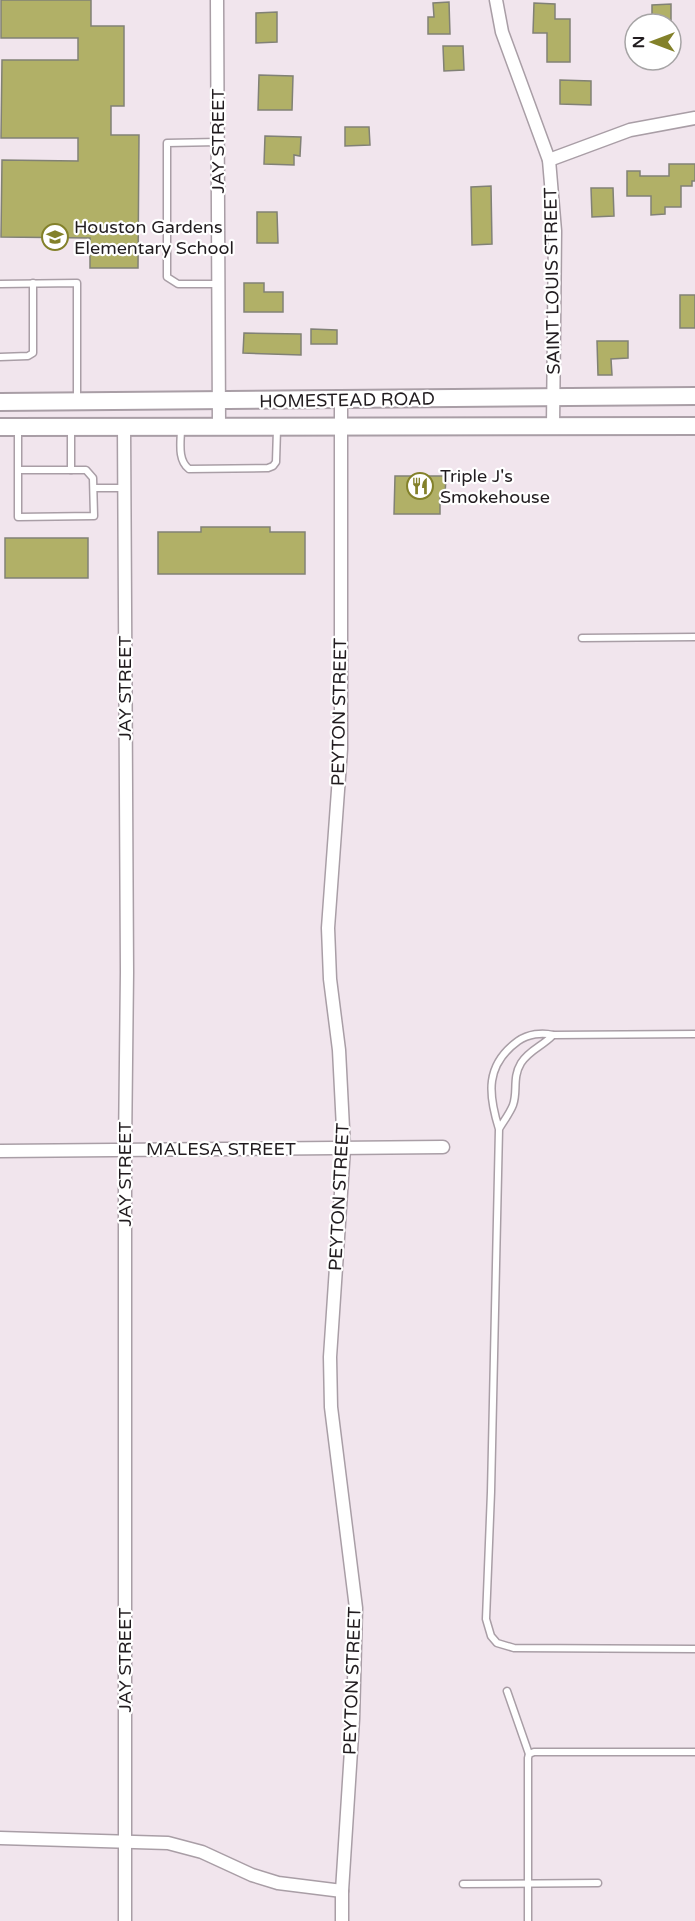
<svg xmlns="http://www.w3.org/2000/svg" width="695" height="1921" font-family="'Varela Round',sans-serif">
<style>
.building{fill:#b1b067;stroke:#818176;stroke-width:1.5}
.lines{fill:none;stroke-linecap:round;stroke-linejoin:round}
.lane-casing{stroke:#a99ea6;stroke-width:9}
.street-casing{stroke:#a99ea6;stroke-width:15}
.secondary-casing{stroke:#a99ea6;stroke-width:20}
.lane{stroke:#fff;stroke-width:6}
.street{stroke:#fff;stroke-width:12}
.secondary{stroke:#fff;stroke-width:16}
.labels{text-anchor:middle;stroke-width:4.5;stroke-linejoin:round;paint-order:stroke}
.street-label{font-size:18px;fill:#211c1f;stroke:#fff}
.poi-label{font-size:18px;fill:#211c1f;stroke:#fff;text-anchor:start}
</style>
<rect width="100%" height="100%" fill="#f1e5ed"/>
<!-- building -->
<g class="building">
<polygon points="1,0 91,0 91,26 124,26 124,106 111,106 111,135 139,135 138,268 90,268 90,238 1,237 2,160 78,161 78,138 1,138 2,60 78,60 78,38 1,38"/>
<polygon points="449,2 450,34 428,34 428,17 434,17 433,3"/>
<polygon points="534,3 555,4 555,19 570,19 570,62 547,62 547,33 533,33"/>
<polygon points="671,4 671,24 652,24 652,5"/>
<polygon points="277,12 277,42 256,43 256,13"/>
<polygon points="443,46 463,46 464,70 444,71"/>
<polygon points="259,75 293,76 292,110 258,110"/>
<polygon points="560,80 591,81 591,105 560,104"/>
<polygon points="345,127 369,127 370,145 345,146"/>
<polygon points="265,136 301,137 300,156 294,155 294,165 264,164"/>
<polygon points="669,164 695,164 695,181 692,181 692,186 681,186 681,207 665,207 665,214 651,215 651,196 627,196 627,171 640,171 640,176 669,176"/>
<polygon points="491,186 492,244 472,245 471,187"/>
<polygon points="591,188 613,188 614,216 592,217"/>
<polygon points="257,212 277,212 278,243 257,243"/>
<polygon points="244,283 264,283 264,292 283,292 283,312 244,312"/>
<rect x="680" y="295" width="15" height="33"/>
<polygon points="311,329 337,330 337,344 311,344"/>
<polygon points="244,333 301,334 301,355 243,353"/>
<polygon points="597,341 628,341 628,358 611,359 612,375 598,375"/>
<polygon points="395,476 446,476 445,496 440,496 440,514 394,514"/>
<polygon points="201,527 270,527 270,532 305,532 305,574 158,574 158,532 201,532"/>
<rect x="5" y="538" width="83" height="40"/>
</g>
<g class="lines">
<defs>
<g id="lane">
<polyline points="218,142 167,143 167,277 178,284 218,284"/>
<polyline points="0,284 77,283 77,400"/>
<polyline points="0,357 28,356 33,353 33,283"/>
<polyline points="18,427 18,517 94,516 93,478 86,470 18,470"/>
<path d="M 181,428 C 181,441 177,460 189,469 L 268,468 L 273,466 L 276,462 L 277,429"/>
<polyline points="71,470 71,429"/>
<polyline points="94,488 125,488"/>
<polyline points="582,638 695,637"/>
<polyline points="553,1035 695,1034"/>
<path d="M 499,1129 C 503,1122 510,1113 513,1105 C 518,1091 512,1078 521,1063 C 529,1050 543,1046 553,1035 C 542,1032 528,1034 518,1041 C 485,1065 488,1094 499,1129 L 491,1492 L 486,1619 L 491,1636 L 497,1643 L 514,1648 L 695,1649"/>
<polyline points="507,1691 529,1754"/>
<polyline points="463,1884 598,1883"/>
<polyline points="528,1921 528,1758 529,1754 534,1752 695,1752"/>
</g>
<g id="street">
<polyline points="217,0 219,425"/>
<polyline points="496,0 502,32 549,160 555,231 553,426"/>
<polyline points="549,160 630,130 695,118"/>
<polyline points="341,400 341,749 328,928 330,979 339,1050 344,1148 330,1357 331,1407 356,1608 353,1719 342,1891 342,1921"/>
<polyline points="124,426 127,972 125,1150 125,1921"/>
<polyline points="0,1151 443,1147"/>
<polyline points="0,1838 168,1843 202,1852 252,1875 278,1883 342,1891"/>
</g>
<g id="secondary">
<polyline points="0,402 695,396"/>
<polyline points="0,427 695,426"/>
</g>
</defs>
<!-- lane casing -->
<use href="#lane" class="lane-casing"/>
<!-- street casing -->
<use href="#street" class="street-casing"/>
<!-- secondary casing -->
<use href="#secondary" class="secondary-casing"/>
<!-- lane -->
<use href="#lane" class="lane"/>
<!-- street -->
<use href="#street" class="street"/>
<!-- secondary -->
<use href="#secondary" class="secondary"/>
</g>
<!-- icons -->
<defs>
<symbol id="school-ring" viewBox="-11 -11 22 22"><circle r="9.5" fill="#fff" stroke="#83812a" stroke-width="1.5"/><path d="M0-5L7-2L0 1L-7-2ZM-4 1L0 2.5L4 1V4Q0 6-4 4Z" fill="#83812a"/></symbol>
<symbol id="restaurant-ring" viewBox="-11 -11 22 22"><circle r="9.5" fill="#fff" stroke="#83812a" stroke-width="1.5"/><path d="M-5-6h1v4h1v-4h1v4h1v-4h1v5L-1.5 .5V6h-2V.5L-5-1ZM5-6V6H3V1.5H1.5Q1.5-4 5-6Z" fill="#83812a"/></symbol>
</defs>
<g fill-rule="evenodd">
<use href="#school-ring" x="40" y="222" width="30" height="30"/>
<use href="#restaurant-ring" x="405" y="471" width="30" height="30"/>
</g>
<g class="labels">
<!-- street labels -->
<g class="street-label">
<text transform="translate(218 141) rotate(-90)" y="6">JAY STREET</text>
<text transform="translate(552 281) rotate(-91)" y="6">SAINT LOUIS STREET</text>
<text transform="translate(347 400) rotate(-1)" y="6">HOMESTEAD ROAD</text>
<text transform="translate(125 688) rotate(-90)" y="6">JAY STREET</text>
<text transform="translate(339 712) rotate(-89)" y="6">PEYTON STREET</text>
<text x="221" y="1155">MALESA STREET</text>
<text transform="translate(125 1174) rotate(-90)" y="6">JAY STREET</text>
<text transform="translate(339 1197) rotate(-87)" y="6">PEYTON STREET</text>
<text transform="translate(125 1660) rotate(-90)" y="6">JAY STREET</text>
<text transform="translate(352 1681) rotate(-88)" y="6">PEYTON STREET</text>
</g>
<!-- poi labels -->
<g class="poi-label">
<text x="74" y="233">Houston Gardens<tspan x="74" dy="21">Elementary School</tspan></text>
<text x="440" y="482">Triple J's<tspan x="440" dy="21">Smokehouse</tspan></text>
</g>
</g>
<!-- north arrow -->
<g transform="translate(653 42) rotate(270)"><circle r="28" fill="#ffffff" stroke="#a6a4a5" stroke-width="1.5"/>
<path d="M0-4.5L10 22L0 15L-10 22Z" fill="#83812a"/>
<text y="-9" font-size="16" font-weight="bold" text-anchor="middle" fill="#211c1f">N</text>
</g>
</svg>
